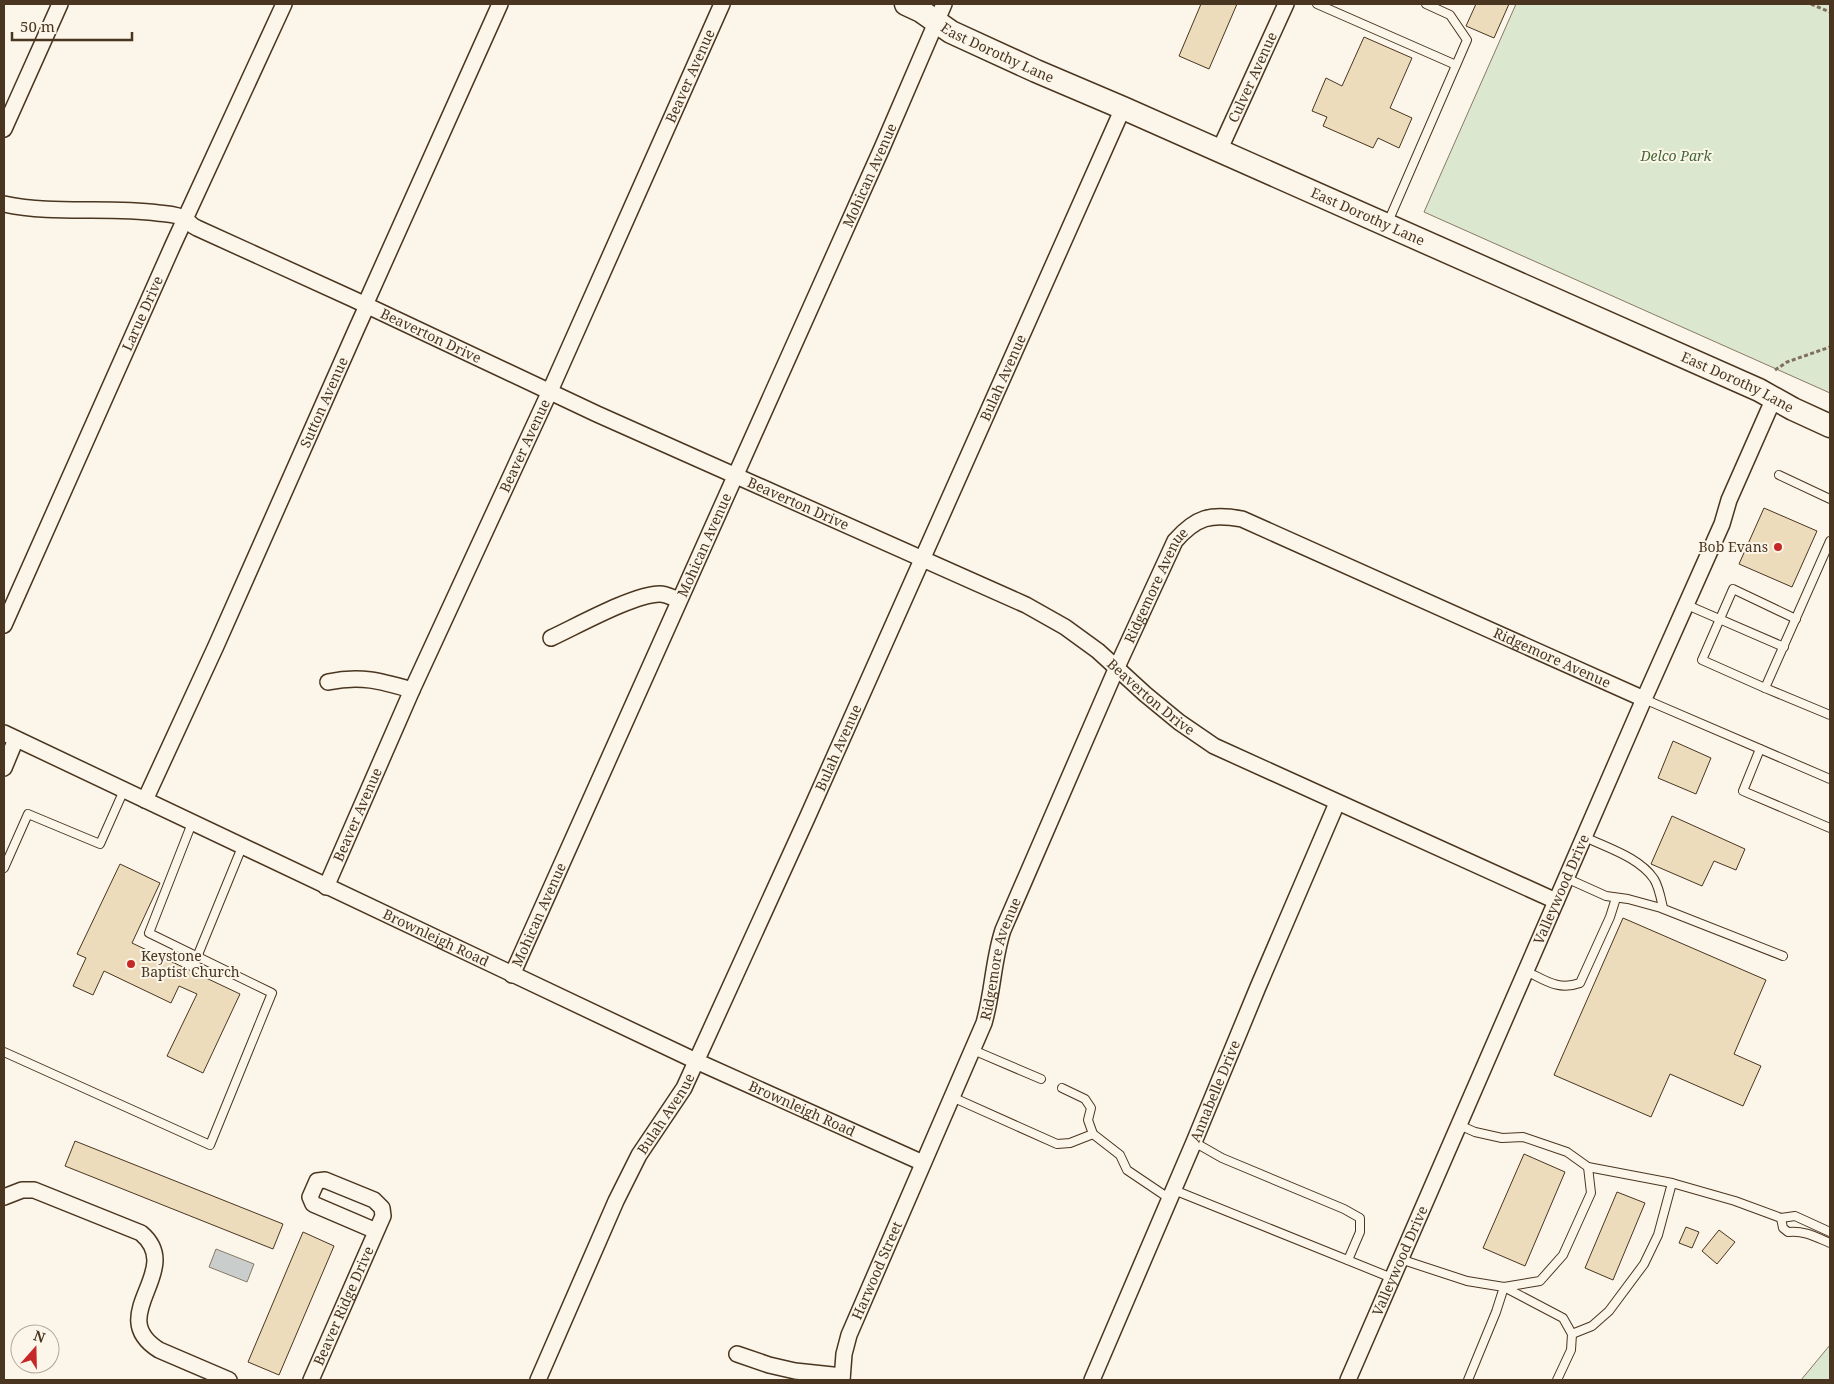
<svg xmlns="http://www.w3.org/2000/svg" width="1834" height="1384" font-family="'Noto Serif',serif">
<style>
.green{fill:#dce7d0;stroke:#887966}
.water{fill:#c9cecd;stroke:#887966}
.building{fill:#ecdcbc;stroke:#4a3520}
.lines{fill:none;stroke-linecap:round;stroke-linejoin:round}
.service-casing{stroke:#4a3520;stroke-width:10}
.minor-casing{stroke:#4a3520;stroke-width:18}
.primary-casing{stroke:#4a3520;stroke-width:25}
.path{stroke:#7f6f5c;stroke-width:3;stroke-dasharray:4 2.5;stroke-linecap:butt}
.service{stroke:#fbf6e9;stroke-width:8}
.minor{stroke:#fbf6e9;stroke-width:15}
.primary{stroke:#fbf6e9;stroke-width:22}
.poi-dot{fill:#c62828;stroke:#fbf6e9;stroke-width:2}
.labels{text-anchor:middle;stroke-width:4;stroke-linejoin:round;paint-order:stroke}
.street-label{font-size:14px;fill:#4a3520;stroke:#fbf6e9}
.park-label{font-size:14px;font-style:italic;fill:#436837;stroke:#fbf6e9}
.poi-label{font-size:14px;fill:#4a3520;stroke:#fbf6e9;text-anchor:end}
</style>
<rect width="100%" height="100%" fill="#fbf6e9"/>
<!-- green -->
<g class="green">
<polygon points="1516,4 1830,4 1830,393 1424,212"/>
<polygon points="1830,1345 1830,1380 1801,1380"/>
</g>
<!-- water -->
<polygon class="water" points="216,1249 254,1264 247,1282 209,1267"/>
<!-- building -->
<g class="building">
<polygon points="1201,4 1237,4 1209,69 1179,56"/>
<polygon points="1476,4 1509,4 1494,38 1466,26"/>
<polygon points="1364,37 1412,58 1390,108 1412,118 1399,148 1378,138 1373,148 1323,126 1327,117 1312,111 1326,78 1342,86"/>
<polygon points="1764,508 1817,531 1792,587 1739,564"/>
<polygon points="1673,741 1711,758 1696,794 1658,778"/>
<polygon points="1672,816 1745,849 1736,870 1714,861 1702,886 1651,864"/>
<polygon points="120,864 160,883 132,943 240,994 203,1073 167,1056 197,994 179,986 171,1003 104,971 93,995 73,986 86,958 77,954"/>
<polygon points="1623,918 1766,980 1734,1054 1761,1066 1743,1106 1670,1074 1651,1117 1554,1075"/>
<polygon points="75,1141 283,1224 273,1249 65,1166"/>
<polygon points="1524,1154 1565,1172 1525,1266 1483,1248"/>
<polygon points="1617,1192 1645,1203 1613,1280 1585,1268"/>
<polygon points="1686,1227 1699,1232 1692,1248 1679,1243"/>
<polygon points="1719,1230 1735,1242 1717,1264 1702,1251"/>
<polygon points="303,1232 334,1246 279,1375 248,1362"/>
</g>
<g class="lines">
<defs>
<g id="service">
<polyline points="1317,4 1456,65"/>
<polyline points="1388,222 1467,40 1450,15 1426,4"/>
<polyline points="1779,475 1830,499"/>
<polyline points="1830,541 1765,688 1830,715"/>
<polyline points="1687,605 1784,647"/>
<polyline points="1765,688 1702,660 1733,589 1796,619"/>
<polyline points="1644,699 1830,779"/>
<polyline points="1760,749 1743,791 1830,828"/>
<path d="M 1585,837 C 1607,848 1639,857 1654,879 C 1659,887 1661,899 1663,908"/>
<polyline points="4,868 28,814 100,844 124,790"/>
<polyline points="1566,878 1606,896 1628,899 1661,908 1783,956"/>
<polyline points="197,957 242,847"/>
<path d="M 1526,971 C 1545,980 1558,991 1580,983 L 1610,917 L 1616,898"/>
<polyline points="973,1050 1041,1079"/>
<polyline points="4,1052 210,1145 272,993 149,933 192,823"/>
<polyline points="1062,1088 1085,1099 1091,1108 1088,1120 1093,1134 1120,1155 1127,1170 1170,1199"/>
<polyline points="952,1097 1057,1144 1070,1143 1093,1134"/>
<polyline points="1194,1142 1222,1158 1344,1209 1360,1218 1360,1232 1348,1260"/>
<polyline points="1588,1167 1672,1183 1735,1201 1781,1218 1795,1216 1830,1232"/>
<polyline points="1174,1190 1392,1278"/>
<path d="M 1781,1218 L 1783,1228 L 1788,1232 C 1804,1230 1816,1237 1830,1243"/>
<polyline points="1400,1259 1467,1281 1504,1287 1540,1281 1563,1255 1591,1193 1588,1167 1567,1152 1523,1137 1502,1138 1475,1132 1459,1125"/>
<polyline points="1572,1334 1592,1326 1609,1311 1644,1264 1658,1235 1672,1183"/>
<polyline points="1468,1380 1496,1312 1504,1287 1563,1318 1572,1334 1571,1350 1557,1380"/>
</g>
<g id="minor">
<polyline points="4,129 60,4"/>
<path id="s1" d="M 1219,151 L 1286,4"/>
<path id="s2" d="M 4,204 C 54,215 107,206 158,213 C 166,214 178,214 185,219 C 190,222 190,225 197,228 L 353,299 L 597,414 L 1026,605 L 1065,627 L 1098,651 L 1145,694 L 1179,722 L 1214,746 L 1556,901"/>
<path id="s3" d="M 4,625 L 173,245 L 284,4"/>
<path d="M 551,638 C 577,626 634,594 660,594 C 666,594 673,598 679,600"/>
<path d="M 328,682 C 361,675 381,681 412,690"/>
<path id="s4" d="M 4,733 L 696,1061 L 923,1163"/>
<polyline points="4,768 16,739"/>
<path id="s5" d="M 145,800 L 216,646 L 356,330 L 365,310 L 365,305 L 500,4"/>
<path id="s6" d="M 326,887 L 412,690 L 550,391 L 722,4"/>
<path id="s7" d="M 512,975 L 882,148 L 944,4"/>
<path d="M 4,1197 L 22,1190 L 34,1190 L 141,1233 C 186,1271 103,1315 159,1350 L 229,1380"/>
<polyline points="737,1354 769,1365 795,1371 842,1376"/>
<path id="s8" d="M 311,1380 L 383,1216 L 382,1208 L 374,1200 L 325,1180 L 317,1181 L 310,1197 L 313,1204 L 376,1231"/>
<path id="s9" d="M 538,1380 L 616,1201 L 639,1155 L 684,1088 L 807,818 L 1123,108"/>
<path id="s10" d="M 842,1380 L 844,1354 L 849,1335 L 984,1023 C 993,992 993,960 1003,930 L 1117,667 L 1175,541 C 1196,517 1211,513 1242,519 L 1644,699"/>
<path id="s11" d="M 1092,1380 L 1194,1142 L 1258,987 L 1337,803"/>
<path id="s12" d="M 1348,1380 L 1644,699 L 1722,524 L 1729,500 L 1774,398"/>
</g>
<g id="primary">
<path id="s13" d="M 906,4 L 921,11 L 951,32 L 1036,71 L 1123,108 L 1759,390 L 1793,409 L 1830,426"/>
</g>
</defs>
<!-- service casing -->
<use href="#service" class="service-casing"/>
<!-- minor casing -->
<use href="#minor" class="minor-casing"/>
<!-- primary casing -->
<use href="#primary" class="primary-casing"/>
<!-- path -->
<g class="path">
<polyline points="1811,4 1830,12"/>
<polyline points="1775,370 1787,362 1830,347"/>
</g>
<!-- service -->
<use href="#service" class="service"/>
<!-- minor -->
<use href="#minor" class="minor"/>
<!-- primary -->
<use href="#primary" class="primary"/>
</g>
<!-- markers -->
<g class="poi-dot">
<circle cx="1778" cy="547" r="5"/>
<circle cx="131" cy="964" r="5"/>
</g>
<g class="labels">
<!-- street labels -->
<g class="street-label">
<text dy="5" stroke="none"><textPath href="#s13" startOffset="104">East Dorothy Lane</textPath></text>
<text dy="5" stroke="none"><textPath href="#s6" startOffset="889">Beaver Avenue</textPath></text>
<text dy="5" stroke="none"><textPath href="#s1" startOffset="81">Culver Avenue</textPath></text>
<text dy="5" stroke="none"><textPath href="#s7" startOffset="876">Mohican Avenue</textPath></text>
<text dy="5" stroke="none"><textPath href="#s13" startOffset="509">East Dorothy Lane</textPath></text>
<text dy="5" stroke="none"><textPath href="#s3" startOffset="341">Larue Drive</textPath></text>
<text dy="5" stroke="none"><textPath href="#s2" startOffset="455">Beaverton Drive</textPath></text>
<text dy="5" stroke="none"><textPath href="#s9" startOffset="1106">Bulah Avenue</textPath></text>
<text dy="5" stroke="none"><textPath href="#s13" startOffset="914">East Dorothy Lane</textPath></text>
<text dy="5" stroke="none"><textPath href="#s5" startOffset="436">Sutton Avenue</textPath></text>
<text dy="5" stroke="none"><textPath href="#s6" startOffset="484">Beaver Avenue</textPath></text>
<text dy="5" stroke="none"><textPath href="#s2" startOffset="859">Beaverton Drive</textPath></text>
<text dy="5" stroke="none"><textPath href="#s7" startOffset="471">Mohican Avenue</textPath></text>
<text dy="5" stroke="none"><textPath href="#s10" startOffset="858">Ridgemore Avenue</textPath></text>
<text dy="5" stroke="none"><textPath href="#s10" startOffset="1321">Ridgemore Avenue</textPath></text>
<text dy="5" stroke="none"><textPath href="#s2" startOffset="1264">Beaverton Drive</textPath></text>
<text dy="5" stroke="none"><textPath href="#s9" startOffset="701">Bulah Avenue</textPath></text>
<text dy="5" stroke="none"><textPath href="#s6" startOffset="79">Beaver Avenue</textPath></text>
<text dy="5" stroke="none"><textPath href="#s12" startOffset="535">Valleywood Drive</textPath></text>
<text dy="5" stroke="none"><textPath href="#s7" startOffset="66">Mohican Avenue</textPath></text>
<text dy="5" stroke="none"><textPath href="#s4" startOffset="478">Brownleigh Road</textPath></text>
<text dy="5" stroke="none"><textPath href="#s10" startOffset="452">Ridgemore Avenue</textPath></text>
<text dy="5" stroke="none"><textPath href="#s11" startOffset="314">Annabelle Drive</textPath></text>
<text dy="5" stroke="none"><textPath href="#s4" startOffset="882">Brownleigh Road</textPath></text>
<text dy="5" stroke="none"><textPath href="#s9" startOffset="296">Bulah Avenue</textPath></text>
<text dy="5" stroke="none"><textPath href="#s12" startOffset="130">Valleywood Drive</textPath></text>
<text dy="5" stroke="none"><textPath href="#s10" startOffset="116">Harwood Street</textPath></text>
<text dy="5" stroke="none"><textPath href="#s8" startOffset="81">Beaver Ridge Drive</textPath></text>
</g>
<!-- park labels -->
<g class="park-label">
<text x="1676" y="161">Delco Park</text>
</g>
<!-- poi labels -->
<g class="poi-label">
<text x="1768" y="552">Bob Evans</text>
<text x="141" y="961" text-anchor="start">Keystone<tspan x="141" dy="16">Baptist Church</tspan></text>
</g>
</g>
<!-- border -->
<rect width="1834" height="1384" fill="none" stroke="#4a3520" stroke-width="10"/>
<!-- north arrow -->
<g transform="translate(35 1349) rotate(20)"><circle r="24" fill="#fbf6e9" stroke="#b4a999"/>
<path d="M0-4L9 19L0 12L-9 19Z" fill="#c62828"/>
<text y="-8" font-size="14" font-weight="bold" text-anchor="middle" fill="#4a3520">N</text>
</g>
<!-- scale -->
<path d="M12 32v8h120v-8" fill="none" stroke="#4a3520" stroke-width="2.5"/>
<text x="20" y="32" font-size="15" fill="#4a3520" stroke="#fbf6e9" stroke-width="4" paint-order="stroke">50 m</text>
</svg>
